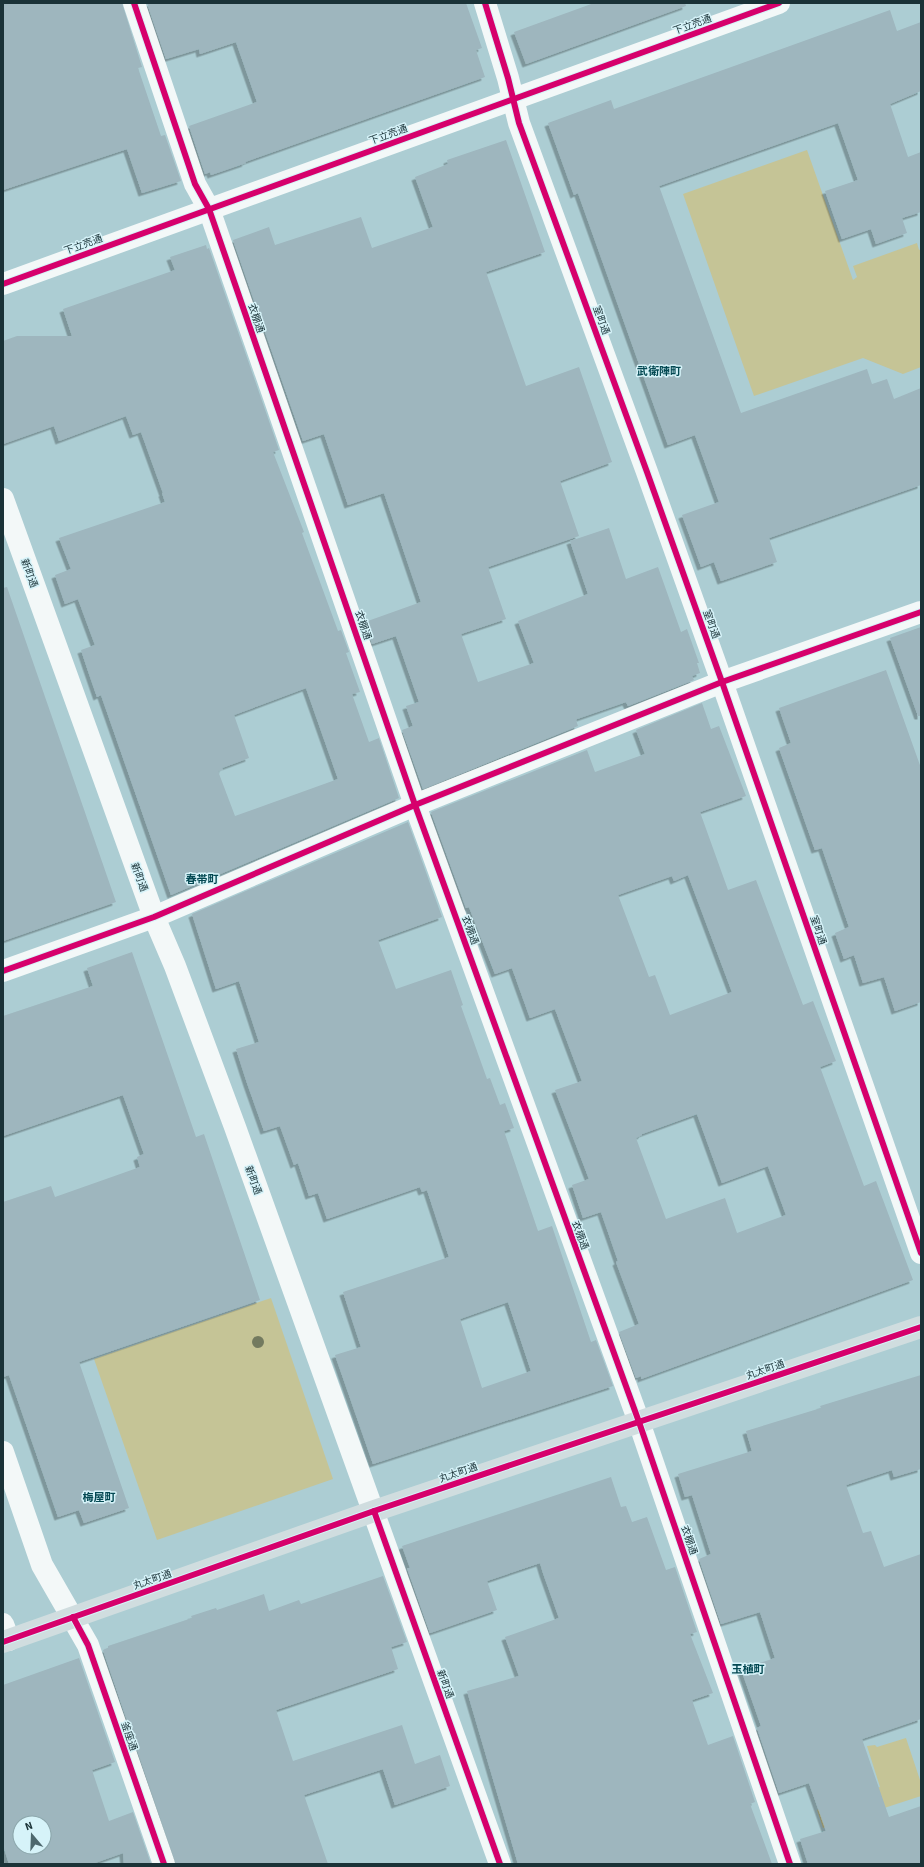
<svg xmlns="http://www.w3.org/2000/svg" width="924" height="1867" font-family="'Source Sans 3','Noto Sans JP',sans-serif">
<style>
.green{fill:#c5c496}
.building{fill:#9eb6be;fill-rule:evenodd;filter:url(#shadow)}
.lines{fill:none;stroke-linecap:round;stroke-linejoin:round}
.minor{stroke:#f3f8f8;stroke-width:22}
.tertiary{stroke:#f3f8f8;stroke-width:22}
.primary{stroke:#d0dddf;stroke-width:22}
.cycleway-casing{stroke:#d6f3f9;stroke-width:8}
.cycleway{stroke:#d6006c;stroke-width:6}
.tree{fill:#737a5f}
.labels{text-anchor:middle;stroke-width:3;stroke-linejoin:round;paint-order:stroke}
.street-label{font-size:10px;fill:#1a3237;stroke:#d6f3f9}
.neighbourhood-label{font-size:11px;font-weight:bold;fill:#034852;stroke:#d6f3f9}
</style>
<defs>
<filter id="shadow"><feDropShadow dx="-3.5" dy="3.5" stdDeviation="0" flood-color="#0004"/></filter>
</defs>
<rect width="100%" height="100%" fill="#accdd3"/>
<!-- green -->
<g class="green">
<polygon points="807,150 853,280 857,277 853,266 917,243 919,250 921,249 921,367 903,374 863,358 754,396 683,194"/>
<polygon points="271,1298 333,1479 157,1540 94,1359"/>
<polygon points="906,1738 921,1783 921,1796 823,1828 817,1810 880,1787 867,1746 875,1745 877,1747"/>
</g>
<!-- building -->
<g class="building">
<polygon points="3,3 122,3 142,67 138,68 161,136 165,135 181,181 142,193 127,149 3,190"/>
<polygon points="147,3 466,3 482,48 476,50 485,77 245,162 246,163 211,175 210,172 205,174 189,126 257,102 236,42 200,54 199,49 166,59"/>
<polygon points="594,3 685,3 686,6 526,64 514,32"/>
<polygon points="890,10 897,31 921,22 921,91 890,104 908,157 921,152 921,212 902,218 907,233 876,244 871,229 842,239 825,191 858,180 838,123 659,186 741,413 867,369 872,384 887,379 894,399 921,388 921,485 769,538 777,562 721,581 714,562 701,567 682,515 719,502 695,435 668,445 578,193 574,195 548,123 611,100 614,109"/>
<polygon points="506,140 545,252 486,272 526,386 579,367 612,462 560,481 579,536 488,567 506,619 461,634 478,682 534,663 518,621 588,594 570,541 609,528 626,579 658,567 681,632 687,629 699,663 697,663 700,673 692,676 694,680 628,706 626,702 577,719 576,720 578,726 423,789 402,730 413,726 406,706 419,702 396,636 372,644 365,622 421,602 384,493 348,505 324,434 303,441 233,240 269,227 275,245 361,217 372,248 433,227 415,177 448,164 447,160"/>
<path d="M 206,245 L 207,249 L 209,248 L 279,450 L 273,452 L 304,532 L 302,533 L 338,631 L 341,630 L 349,652 L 346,653 L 360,692 L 352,694 L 369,742 L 379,738 L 399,798 L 171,895 L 101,695 L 97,697 L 87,668 L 81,650 L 95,645 L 78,599 L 65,604 L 55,575 L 71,569 L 59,538 L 165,502 L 162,493 L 163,493 L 141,432 L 133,435 L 126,416 L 59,441 L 54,426 L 3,444 L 3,341 L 17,336 L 72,336 L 63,309 L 175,270 L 170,257 ZM 306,688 L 338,779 L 235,816 L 218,771 L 223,770 L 222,768 L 249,758 L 234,715 Z"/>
<polygon points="7,587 116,902 3,941 3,588"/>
<polygon points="921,627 921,716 918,716 890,638"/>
<polygon points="886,670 921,768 921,1002 895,1011 884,977 863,983 854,955 844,959 835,933 849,927 822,848 815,850 779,748 791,743 779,708"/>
<path d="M 702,703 L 711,729 L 719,726 L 746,796 L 700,812 L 728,890 L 756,880 L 803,1005 L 813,1001 L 836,1061 L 820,1067 L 864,1186 L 876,1181 L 913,1280 L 641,1379 L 641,1376 L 636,1378 L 619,1332 L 639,1324 L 616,1262 L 618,1261 L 601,1212 L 583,1218 L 572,1185 L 589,1179 L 555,1090 L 582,1081 L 555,1009 L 530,1018 L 512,968 L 495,974 L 469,907 L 466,908 L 431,812 L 587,750 L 595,772 L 645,754 L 636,730 ZM 688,875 L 732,992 L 670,1015 L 655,975 L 649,977 L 618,895 L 672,876 L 674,881 ZM 697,1114 L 722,1183 L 768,1166 L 786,1215 L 737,1233 L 725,1198 L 666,1219 L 636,1138 L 642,1135 L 642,1134 Z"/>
<path d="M 408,822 L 442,917 L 378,940 L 396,989 L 451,970 L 463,1005 L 461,1006 L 487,1079 L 490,1078 L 500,1105 L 505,1103 L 514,1128 L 504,1131 L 538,1231 L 552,1226 L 591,1342 L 596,1340 L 613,1386 L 373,1464 L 335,1355 L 361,1347 L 343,1292 L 449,1257 L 427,1190 L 422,1192 L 420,1187 L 327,1219 L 318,1193 L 309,1196 L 298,1163 L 294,1165 L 280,1126 L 264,1131 L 247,1083 L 236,1049 L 259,1042 L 239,981 L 216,989 L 192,914 ZM 508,1302 L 531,1371 L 482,1388 L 460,1319 Z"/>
<polygon points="132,952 196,1137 204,1134 260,1300 79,1362 129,1508 84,1523 79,1510 58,1517 9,1375 3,1377 3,1202 51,1186 55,1197 140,1167 137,1157 144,1154 123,1095 3,1136 3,1016 93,986 87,968"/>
<polygon points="921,1375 921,1469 894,1477 892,1470 846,1485 863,1533 871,1531 884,1567 921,1554 921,1719 862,1739 889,1817 921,1806 921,1864 808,1864 800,1839 826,1831 809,1783 779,1793 757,1728 761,1726 741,1669 775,1658 760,1612 721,1624 699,1559 711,1554 692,1495 685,1497 678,1474 752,1451 746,1431 821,1408 820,1406"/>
<polygon points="611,1477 621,1507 626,1506 632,1522 647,1517 666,1570 675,1567 697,1632 690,1634 713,1693 692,1700 708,1745 733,1736 755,1802 750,1804 772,1864 518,1864 467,1691 519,1676 505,1637 559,1618 543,1573 540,1563 487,1581 497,1610 430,1633 407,1568 410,1568 402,1546"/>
<polygon points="383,1576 407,1642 391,1647 398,1669 276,1710 293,1761 402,1725 415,1764 440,1755 450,1786 395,1805 383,1769 304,1795 328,1864 176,1864 103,1650 108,1648 108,1646 192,1618 191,1616 216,1608 217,1610 264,1594 269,1611 299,1600 301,1604"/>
<path d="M 79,1658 L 115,1762 L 92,1770 L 109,1821 L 133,1812 L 151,1864 L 124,1864 L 123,1853 L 92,1864 L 9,1864 L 3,1845 L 3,1685 ZM 20,1823 L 44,1823 L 44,1847 L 20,1847 Z"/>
</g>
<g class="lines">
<!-- minor -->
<g class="minor">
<polyline points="134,3 195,184 209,209 415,805 639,1422 790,1864"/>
<polyline points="485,3 508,78 519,123 647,472 722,682 921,1253"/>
<polyline points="3,499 154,917 175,966 235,1127 500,1864"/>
<polyline points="3,971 154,917 415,805 722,682 921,612"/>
<polyline points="3,1452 42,1565 88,1645 164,1864"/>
</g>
<!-- tertiary -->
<g class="tertiary">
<polyline points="3,284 779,3"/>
<polyline points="3,1624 9,1640"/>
</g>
<!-- primary -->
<polyline class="primary" points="3,1642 374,1511 921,1327"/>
<defs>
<g id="cycleway">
<polyline points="134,3 195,184 209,209 415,805 639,1422 790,1864"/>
<polyline points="485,3 508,78 519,123 647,472 722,682 921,1253"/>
<polyline points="3,284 779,3"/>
<polyline points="3,971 154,917 415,805 722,682 921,612"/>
<polyline points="374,1511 500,1864"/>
<polyline points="73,1617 88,1645 164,1864"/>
<polyline points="3,1642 374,1511 921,1327"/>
</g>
</defs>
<!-- cycleway casing -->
<use href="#cycleway" class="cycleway-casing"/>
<!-- cycleway -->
<use href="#cycleway" class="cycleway"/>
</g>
<!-- trees -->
<circle class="tree" cx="258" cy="1342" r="6"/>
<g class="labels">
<!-- street labels -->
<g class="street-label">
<text transform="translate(692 24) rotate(-20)" y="4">下立売通</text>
<text transform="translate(388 134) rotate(-20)" y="4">下立売通</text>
<text transform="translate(83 244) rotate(-20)" y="4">下立売通</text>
<text transform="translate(257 318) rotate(71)" y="4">衣棚通</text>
<text transform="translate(602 320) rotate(70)" y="4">室町通</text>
<text transform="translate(30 573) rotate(70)" y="4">新町通</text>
<text transform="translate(712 624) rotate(70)" y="4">室町通</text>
<text transform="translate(364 625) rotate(71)" y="4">衣棚通</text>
<text transform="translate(140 877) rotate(70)" y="4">新町通</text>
<text transform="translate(471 930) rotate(70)" y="4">衣棚通</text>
<text transform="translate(819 930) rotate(71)" y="4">室町通</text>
<text transform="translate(254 1180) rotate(70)" y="4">新町通</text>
<text transform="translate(581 1235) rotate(70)" y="4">衣棚通</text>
<text transform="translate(765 1369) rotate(-19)" y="4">丸太町通</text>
<text transform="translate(458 1472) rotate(-19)" y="4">丸太町通</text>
<text transform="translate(690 1540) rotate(71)" y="4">衣棚通</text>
<text transform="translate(152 1579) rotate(-19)" y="4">丸太町通</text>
<text transform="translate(446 1684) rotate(70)" y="4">新町通</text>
<text transform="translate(130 1736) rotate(71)" y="4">釜座通</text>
</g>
<!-- neighbourhood labels -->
<g class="neighbourhood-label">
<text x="659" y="375">武衛陣町</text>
<text x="202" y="883">春帯町</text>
<text x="99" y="1501">梅屋町</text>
<text x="748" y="1673">玉植町</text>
</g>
</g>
<!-- border -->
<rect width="924" height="1867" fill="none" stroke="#1a3237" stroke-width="8"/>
<!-- north arrow -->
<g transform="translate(32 1835) rotate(341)"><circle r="19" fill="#d6f3f9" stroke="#8ba6ab"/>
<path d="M0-3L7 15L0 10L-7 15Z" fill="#4d686e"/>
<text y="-6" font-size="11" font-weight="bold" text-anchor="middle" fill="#1a3237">N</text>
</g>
</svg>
